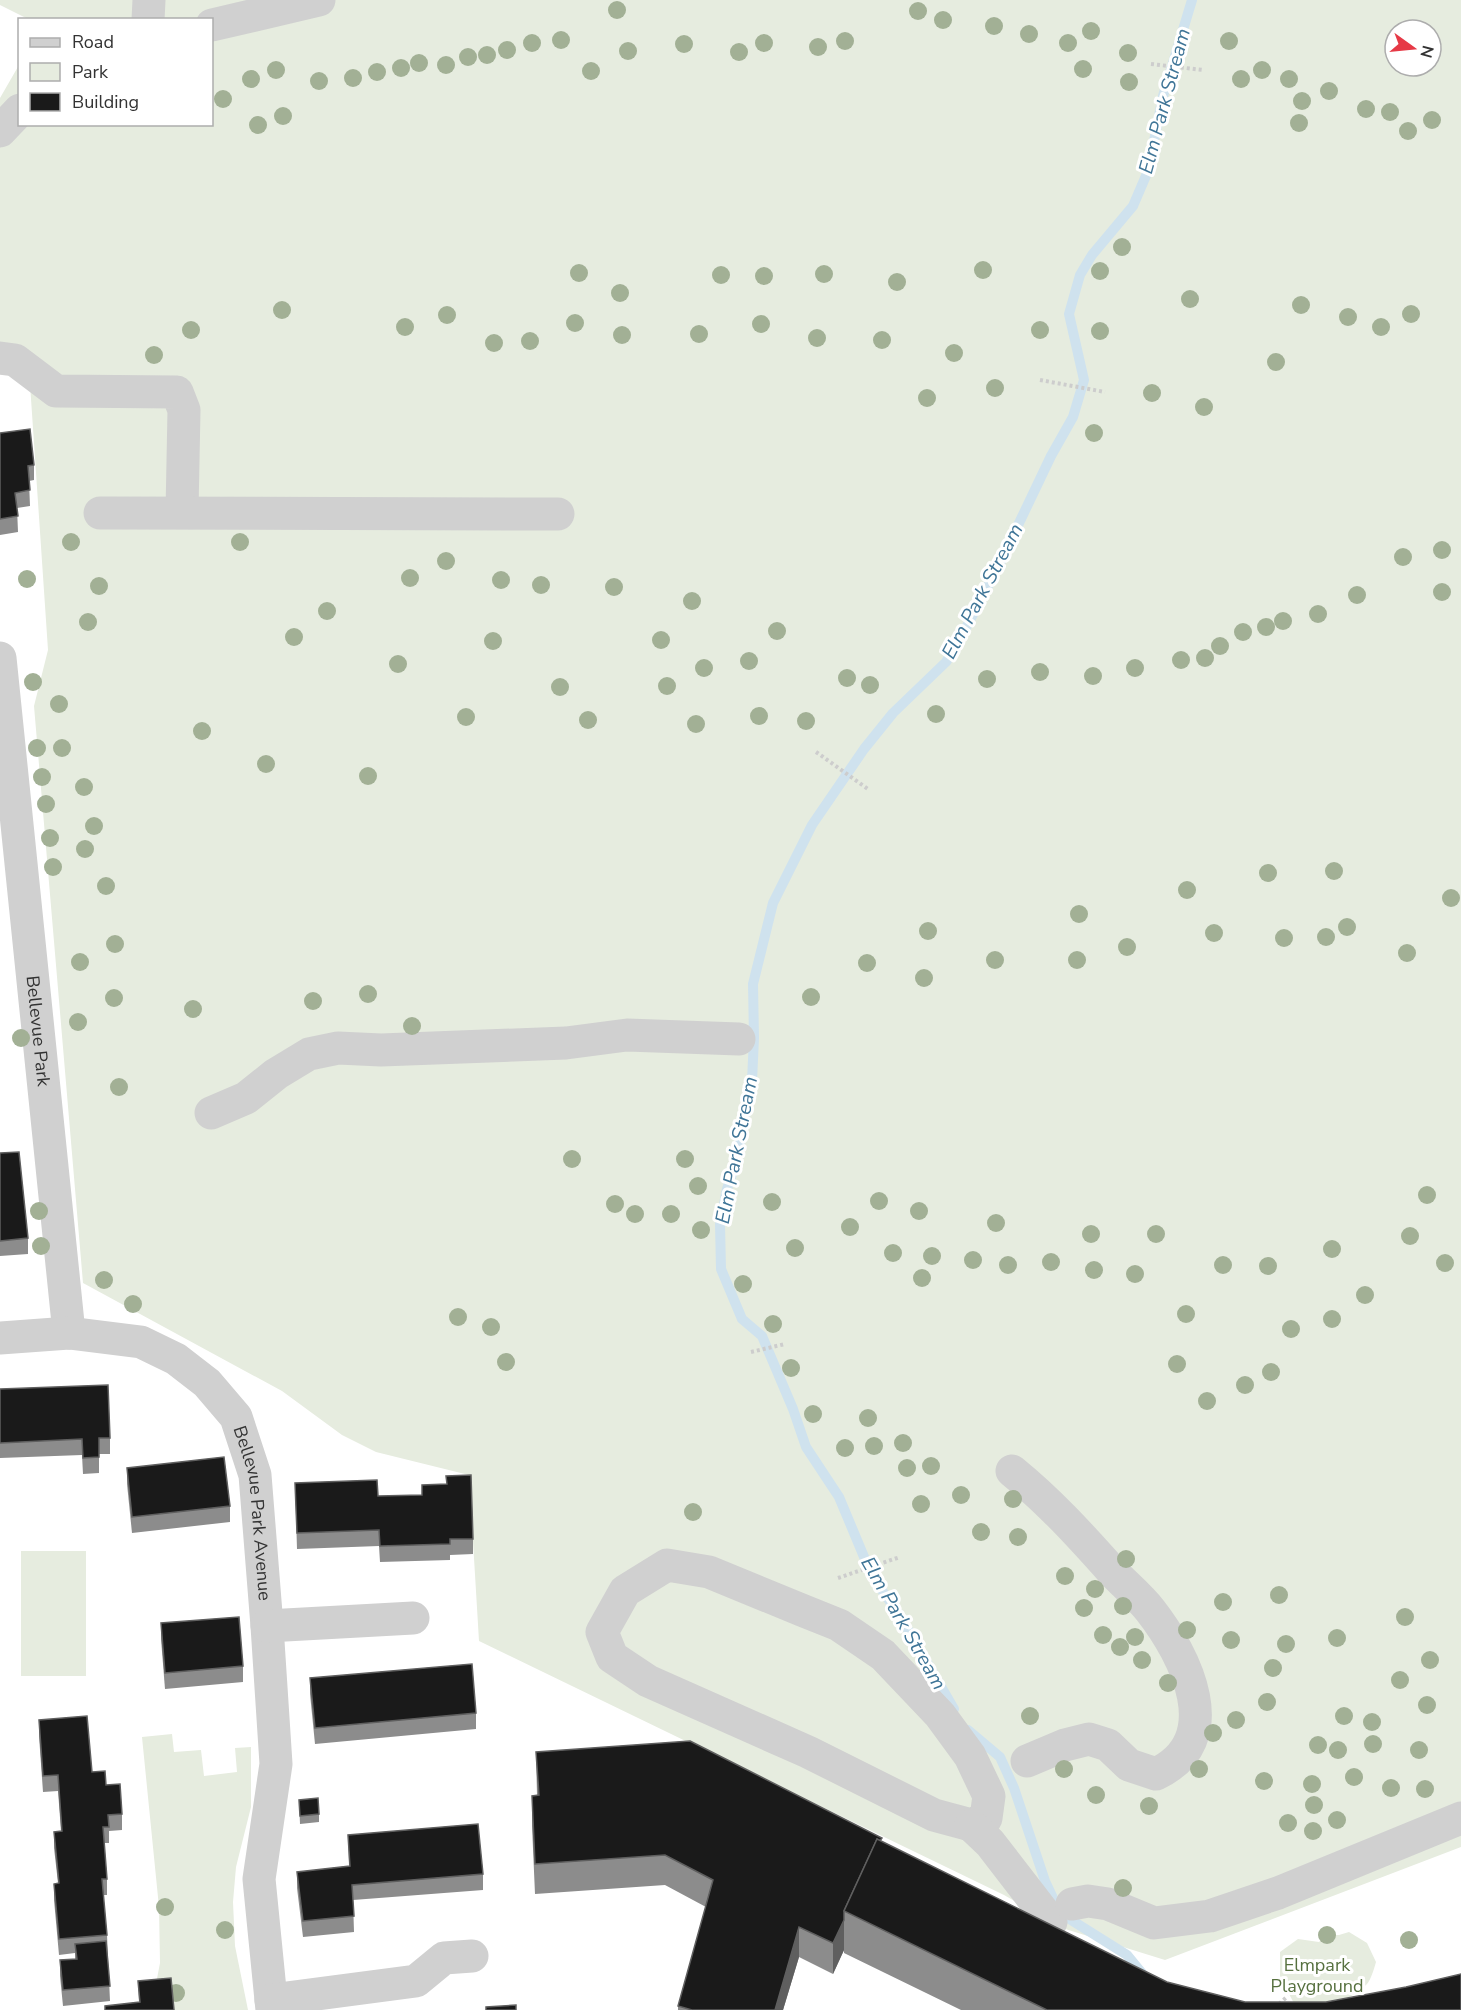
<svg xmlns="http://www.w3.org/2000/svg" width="1461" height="2010" font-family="'Nunito Sans',sans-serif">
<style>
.green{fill:#e6ecdf;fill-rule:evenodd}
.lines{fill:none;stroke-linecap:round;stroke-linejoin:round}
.stream{stroke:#cfe2ee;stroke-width:10}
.path{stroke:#cdcdcd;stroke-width:4;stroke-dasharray:3 3;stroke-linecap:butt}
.minor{stroke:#d0d0d0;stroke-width:33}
.tree{fill:#a2b095}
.wall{fill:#8c8c8c}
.shaded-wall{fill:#5f5f5f}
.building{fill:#1a1a1a;stroke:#5f5f5f;stroke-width:1.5}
.labels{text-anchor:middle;stroke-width:6;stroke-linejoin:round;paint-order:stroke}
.street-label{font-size:18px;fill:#333;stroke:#fff}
.park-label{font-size:18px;fill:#56703f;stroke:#fff}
.water-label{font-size:20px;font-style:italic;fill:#3f7597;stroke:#fff}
</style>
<rect width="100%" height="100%" fill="#fff"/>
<!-- green -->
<g class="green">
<path d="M 0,0 L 1461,0 L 1461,1847 L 1165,1960 L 1062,1928 L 1004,1895 L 479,1641 L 469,1475 L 376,1452 L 342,1435 L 282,1391 L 83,1283 L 34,706 L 48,650 L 30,384 L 0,372 L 0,98 L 19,65 L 20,124 L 212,124 L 212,20 L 28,19 L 0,5 ZM 1395,30 L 1431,30 L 1431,66 L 1395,66 Z"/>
<rect x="21" y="1551" width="65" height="125"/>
<polygon points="172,1734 174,1752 201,1750 204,1776 237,1772 235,1748 251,1747 251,1807 236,1867 233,1902 235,1946 248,2010 158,2010 155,1989 160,1963 159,1907 142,1737"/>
<path d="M 1349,1932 L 1367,1943 L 1376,1962 C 1374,1969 1371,1979 1367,1984 C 1349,2002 1321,2010 1297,2009 L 1280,1977 L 1280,1952 L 1298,1939 L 1319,1942 L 1327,1935 L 1339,1935 Z"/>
</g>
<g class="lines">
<!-- stream -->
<g class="stream">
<polyline points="954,1709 900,1616 872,1576 839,1497 806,1447 793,1409 762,1336 742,1319 721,1269 720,1224 727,1189 736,1162 752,1081 754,1038 753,984 773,903 812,825 864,749 893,713 946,662 959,641 1000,563 1051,456 1073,417 1084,380 1069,314 1080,275 1092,255 1133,206 1148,171 1163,96 1192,0"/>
<polyline points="968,1730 1000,1757 1014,1788 1045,1881 1060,1913 1127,1955 1145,1977"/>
</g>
<!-- path -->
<g class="path">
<polyline points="1151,64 1203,70"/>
<polyline points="1040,380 1105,392"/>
<polyline points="816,752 868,789"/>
<polyline points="751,1352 785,1344"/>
<polyline points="838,1578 900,1557"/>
<polyline points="1278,2010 1279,2004 1288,1996"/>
</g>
<!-- minor -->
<g class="minor">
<polyline points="148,20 149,0"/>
<polyline points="212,25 319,0"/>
<polyline points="0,131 20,110"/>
<polyline points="0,358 15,360 56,391 177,392 184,410 182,512"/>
<polyline points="100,513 558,514"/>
<path id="s1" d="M 0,658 L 69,1333"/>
<polyline points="211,1113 246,1098 276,1074 309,1054 338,1048 381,1050 566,1043 627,1035 739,1039"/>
<path id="s2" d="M 0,1338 L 69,1333 L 141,1342 L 176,1359 L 207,1383 L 236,1417 L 255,1475 L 267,1626 L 276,1764 L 259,1879 L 272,2010"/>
<path d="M 1012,1471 C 1049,1501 1080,1535 1112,1571 C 1124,1584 1139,1596 1150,1610 C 1186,1656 1228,1740 1156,1774 L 1129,1765 L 1108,1745 L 1089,1739 L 1065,1745 L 1027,1761"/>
<polygon points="667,1565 709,1572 804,1611 839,1625 883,1655 940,1715 970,1756 989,1796 986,1818 971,1825 934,1815 808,1752 648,1681 612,1657 602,1632 625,1591"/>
<polyline points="267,1626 413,1618"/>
<polyline points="971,1825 990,1843 1051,1922"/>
<polyline points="1072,1904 1088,1901 1108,1904 1154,1923 1210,1916 1278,1893 1461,1818"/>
<polyline points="271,2000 416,1981 444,1958 472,1956"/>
</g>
</g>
<!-- trees -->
<g class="tree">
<circle cx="617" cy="10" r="9"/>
<circle cx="918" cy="11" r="9"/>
<circle cx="943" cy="20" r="9"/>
<circle cx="994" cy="26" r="9"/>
<circle cx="1091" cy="31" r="9"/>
<circle cx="1029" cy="34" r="9"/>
<circle cx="561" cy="40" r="9"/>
<circle cx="845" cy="41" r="9"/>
<circle cx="1229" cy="41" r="9"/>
<circle cx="532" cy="43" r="9"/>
<circle cx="764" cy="43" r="9"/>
<circle cx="1068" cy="43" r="9"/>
<circle cx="684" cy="44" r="9"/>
<circle cx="818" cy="47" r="9"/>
<circle cx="507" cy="50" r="9"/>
<circle cx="628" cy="51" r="9"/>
<circle cx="739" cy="52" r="9"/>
<circle cx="1128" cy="53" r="9"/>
<circle cx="487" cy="55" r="9"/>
<circle cx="468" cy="57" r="9"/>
<circle cx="419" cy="63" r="9"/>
<circle cx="446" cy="65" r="9"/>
<circle cx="401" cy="68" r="9"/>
<circle cx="1083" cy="69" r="9"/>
<circle cx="276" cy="70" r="9"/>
<circle cx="1262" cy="70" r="9"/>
<circle cx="591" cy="71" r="9"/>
<circle cx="377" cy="72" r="9"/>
<circle cx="353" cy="78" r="9"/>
<circle cx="251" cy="79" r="9"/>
<circle cx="1241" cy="79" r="9"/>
<circle cx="1289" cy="79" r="9"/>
<circle cx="319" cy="81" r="9"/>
<circle cx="1129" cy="82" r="9"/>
<circle cx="1329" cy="91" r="9"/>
<circle cx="223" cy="99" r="9"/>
<circle cx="1302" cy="101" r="9"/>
<circle cx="1366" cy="109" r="9"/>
<circle cx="1390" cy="112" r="9"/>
<circle cx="283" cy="116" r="9"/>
<circle cx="1432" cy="120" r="9"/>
<circle cx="1299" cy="123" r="9"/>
<circle cx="258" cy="125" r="9"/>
<circle cx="1408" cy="131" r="9"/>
<circle cx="1122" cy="247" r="9"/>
<circle cx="983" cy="270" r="9"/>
<circle cx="1100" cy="271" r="9"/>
<circle cx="579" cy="273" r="9"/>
<circle cx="824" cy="274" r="9"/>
<circle cx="721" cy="275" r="9"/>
<circle cx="764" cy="276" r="9"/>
<circle cx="897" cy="282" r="9"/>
<circle cx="620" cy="293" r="9"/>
<circle cx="1190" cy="299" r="9"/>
<circle cx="1301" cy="305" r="9"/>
<circle cx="282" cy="310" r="9"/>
<circle cx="1411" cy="314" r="9"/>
<circle cx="447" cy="315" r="9"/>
<circle cx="1348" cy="317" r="9"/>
<circle cx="575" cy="323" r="9"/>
<circle cx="761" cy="324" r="9"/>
<circle cx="405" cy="327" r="9"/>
<circle cx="1381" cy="327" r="9"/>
<circle cx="191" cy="330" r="9"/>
<circle cx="1040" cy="330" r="9"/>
<circle cx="1100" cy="331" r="9"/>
<circle cx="699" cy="334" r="9"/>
<circle cx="622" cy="335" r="9"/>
<circle cx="817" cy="338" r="9"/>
<circle cx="882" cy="340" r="9"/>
<circle cx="530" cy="341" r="9"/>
<circle cx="494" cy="343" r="9"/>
<circle cx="954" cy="353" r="9"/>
<circle cx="154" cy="355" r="9"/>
<circle cx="1276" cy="362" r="9"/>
<circle cx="995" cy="388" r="9"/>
<circle cx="1152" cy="393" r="9"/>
<circle cx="927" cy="398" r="9"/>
<circle cx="1204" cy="407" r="9"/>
<circle cx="1094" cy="433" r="9"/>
<circle cx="71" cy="542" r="9"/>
<circle cx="240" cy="542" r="9"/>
<circle cx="1442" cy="550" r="9"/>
<circle cx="1403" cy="557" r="9"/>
<circle cx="446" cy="561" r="9"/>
<circle cx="410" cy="578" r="9"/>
<circle cx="27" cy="579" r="9"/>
<circle cx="501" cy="580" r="9"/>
<circle cx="541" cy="585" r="9"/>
<circle cx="99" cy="586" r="9"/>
<circle cx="614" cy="587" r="9"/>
<circle cx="1442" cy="592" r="9"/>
<circle cx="1357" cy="595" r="9"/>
<circle cx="692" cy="601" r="9"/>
<circle cx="327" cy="611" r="9"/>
<circle cx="1318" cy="614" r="9"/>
<circle cx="1283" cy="621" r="9"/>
<circle cx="88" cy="622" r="9"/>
<circle cx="1266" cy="627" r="9"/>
<circle cx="777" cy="631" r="9"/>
<circle cx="1243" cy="632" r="9"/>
<circle cx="294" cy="637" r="9"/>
<circle cx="661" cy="640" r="9"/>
<circle cx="493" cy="641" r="9"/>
<circle cx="1220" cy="646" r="9"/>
<circle cx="1205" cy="658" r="9"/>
<circle cx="1181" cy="660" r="9"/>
<circle cx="749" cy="661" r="9"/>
<circle cx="398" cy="664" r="9"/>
<circle cx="704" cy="668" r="9"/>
<circle cx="1135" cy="668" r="9"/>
<circle cx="1040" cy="672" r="9"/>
<circle cx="1093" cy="676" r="9"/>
<circle cx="847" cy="678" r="9"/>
<circle cx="987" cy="679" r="9"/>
<circle cx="33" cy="682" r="9"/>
<circle cx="870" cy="685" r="9"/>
<circle cx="667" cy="686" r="9"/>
<circle cx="560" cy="687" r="9"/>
<circle cx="59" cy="704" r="9"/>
<circle cx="936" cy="714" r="9"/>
<circle cx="759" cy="716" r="9"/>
<circle cx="466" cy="717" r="9"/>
<circle cx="588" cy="720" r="9"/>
<circle cx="806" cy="721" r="9"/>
<circle cx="696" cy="724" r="9"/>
<circle cx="202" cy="731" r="9"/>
<circle cx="37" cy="748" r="9"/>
<circle cx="62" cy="748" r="9"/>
<circle cx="266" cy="764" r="9"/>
<circle cx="368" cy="776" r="9"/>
<circle cx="42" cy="777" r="9"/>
<circle cx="84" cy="787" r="9"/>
<circle cx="46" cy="804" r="9"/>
<circle cx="94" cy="826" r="9"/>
<circle cx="50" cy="838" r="9"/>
<circle cx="85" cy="849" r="9"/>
<circle cx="53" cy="867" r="9"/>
<circle cx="1334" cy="871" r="9"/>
<circle cx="1268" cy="873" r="9"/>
<circle cx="106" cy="886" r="9"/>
<circle cx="1187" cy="890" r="9"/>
<circle cx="1451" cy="898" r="9"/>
<circle cx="1079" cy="914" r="9"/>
<circle cx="1347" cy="927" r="9"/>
<circle cx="928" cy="931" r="9"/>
<circle cx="1214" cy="933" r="9"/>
<circle cx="1326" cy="937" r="9"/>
<circle cx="1284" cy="938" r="9"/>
<circle cx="115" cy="944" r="9"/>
<circle cx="1127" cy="947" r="9"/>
<circle cx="1407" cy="953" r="9"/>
<circle cx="995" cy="960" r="9"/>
<circle cx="1077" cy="960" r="9"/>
<circle cx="80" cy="962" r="9"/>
<circle cx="867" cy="963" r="9"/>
<circle cx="924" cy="978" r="9"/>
<circle cx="368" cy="994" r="9"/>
<circle cx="811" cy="997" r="9"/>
<circle cx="114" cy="998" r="9"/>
<circle cx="313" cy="1001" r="9"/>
<circle cx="193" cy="1009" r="9"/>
<circle cx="78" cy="1022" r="9"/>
<circle cx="412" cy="1026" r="9"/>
<circle cx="21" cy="1038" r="9"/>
<circle cx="119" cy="1087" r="9"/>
<circle cx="572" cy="1159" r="9"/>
<circle cx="685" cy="1159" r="9"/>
<circle cx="698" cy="1186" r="9"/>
<circle cx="1427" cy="1195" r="9"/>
<circle cx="879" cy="1201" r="9"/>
<circle cx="772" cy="1202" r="9"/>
<circle cx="615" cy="1204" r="9"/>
<circle cx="39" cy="1211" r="9"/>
<circle cx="919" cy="1211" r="9"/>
<circle cx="635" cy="1214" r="9"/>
<circle cx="671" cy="1214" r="9"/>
<circle cx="996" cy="1223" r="9"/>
<circle cx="850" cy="1227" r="9"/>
<circle cx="701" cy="1230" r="9"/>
<circle cx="1091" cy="1234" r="9"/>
<circle cx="1156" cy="1234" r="9"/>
<circle cx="1410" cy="1236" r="9"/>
<circle cx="41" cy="1246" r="9"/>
<circle cx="795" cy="1248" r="9"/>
<circle cx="1332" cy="1249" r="9"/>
<circle cx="893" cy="1253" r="9"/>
<circle cx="932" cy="1256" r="9"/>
<circle cx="973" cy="1260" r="9"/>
<circle cx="1051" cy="1262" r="9"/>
<circle cx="1445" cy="1263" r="9"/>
<circle cx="1008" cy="1265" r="9"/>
<circle cx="1223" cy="1265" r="9"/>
<circle cx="1268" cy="1266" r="9"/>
<circle cx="1094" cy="1270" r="9"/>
<circle cx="1135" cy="1274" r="9"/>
<circle cx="922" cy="1278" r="9"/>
<circle cx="104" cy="1280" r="9"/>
<circle cx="743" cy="1284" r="9"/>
<circle cx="1365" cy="1295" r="9"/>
<circle cx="133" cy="1304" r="9"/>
<circle cx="1186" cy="1314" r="9"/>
<circle cx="458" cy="1317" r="9"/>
<circle cx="1332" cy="1319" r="9"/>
<circle cx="773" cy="1324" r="9"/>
<circle cx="491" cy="1327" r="9"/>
<circle cx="1291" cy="1329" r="9"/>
<circle cx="506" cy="1362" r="9"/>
<circle cx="1177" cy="1364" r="9"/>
<circle cx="791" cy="1368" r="9"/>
<circle cx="1271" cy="1372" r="9"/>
<circle cx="1245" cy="1385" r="9"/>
<circle cx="1207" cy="1401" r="9"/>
<circle cx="813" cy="1414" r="9"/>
<circle cx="868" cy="1418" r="9"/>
<circle cx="903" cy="1443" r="9"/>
<circle cx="874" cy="1446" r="9"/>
<circle cx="845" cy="1448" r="9"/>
<circle cx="931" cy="1466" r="9"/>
<circle cx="907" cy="1468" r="9"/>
<circle cx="961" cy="1495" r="9"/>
<circle cx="1013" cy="1499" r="9"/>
<circle cx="921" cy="1504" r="9"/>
<circle cx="693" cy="1512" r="9"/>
<circle cx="981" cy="1532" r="9"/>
<circle cx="1018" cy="1537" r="9"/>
<circle cx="1126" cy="1559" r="9"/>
<circle cx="1065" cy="1576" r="9"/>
<circle cx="1095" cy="1589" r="9"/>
<circle cx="1279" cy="1595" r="9"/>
<circle cx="1223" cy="1602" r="9"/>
<circle cx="1123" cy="1606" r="9"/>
<circle cx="1084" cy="1608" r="9"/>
<circle cx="1405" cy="1617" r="9"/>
<circle cx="1187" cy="1630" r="9"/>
<circle cx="1103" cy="1635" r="9"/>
<circle cx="1135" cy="1637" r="9"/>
<circle cx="1337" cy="1638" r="9"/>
<circle cx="1231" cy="1640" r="9"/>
<circle cx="1286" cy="1644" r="9"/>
<circle cx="1120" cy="1647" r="9"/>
<circle cx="1142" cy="1660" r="9"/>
<circle cx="1430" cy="1660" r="9"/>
<circle cx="1273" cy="1668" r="9"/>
<circle cx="1400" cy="1680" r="9"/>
<circle cx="1168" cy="1683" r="9"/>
<circle cx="1267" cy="1702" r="9"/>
<circle cx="1427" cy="1705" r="9"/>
<circle cx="1030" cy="1716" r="9"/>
<circle cx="1344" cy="1716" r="9"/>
<circle cx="1236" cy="1720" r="9"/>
<circle cx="1372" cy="1722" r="9"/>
<circle cx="1213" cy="1733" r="9"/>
<circle cx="1373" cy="1744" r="9"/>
<circle cx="1318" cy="1745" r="9"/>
<circle cx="1338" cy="1750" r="9"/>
<circle cx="1419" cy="1750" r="9"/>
<circle cx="1064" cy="1769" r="9"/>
<circle cx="1199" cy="1769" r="9"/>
<circle cx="1354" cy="1777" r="9"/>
<circle cx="1264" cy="1781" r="9"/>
<circle cx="1312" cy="1784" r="9"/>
<circle cx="1391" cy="1788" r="9"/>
<circle cx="1425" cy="1789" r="9"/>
<circle cx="1096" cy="1795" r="9"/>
<circle cx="1314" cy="1805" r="9"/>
<circle cx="1149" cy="1806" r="9"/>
<circle cx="1337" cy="1820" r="9"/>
<circle cx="1288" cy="1823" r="9"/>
<circle cx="1313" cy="1831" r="9"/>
<circle cx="1123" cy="1888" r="9"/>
<circle cx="165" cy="1907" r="9"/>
<circle cx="225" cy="1930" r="9"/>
<circle cx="1327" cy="1935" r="9"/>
<circle cx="1409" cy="1940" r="9"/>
<circle cx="176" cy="1993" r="9"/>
</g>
<!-- wall -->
<g class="wall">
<polygon points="0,433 34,465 34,480 29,481 30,506 17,508 18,532 0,535"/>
<polygon points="0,1153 28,1238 28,1254 0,1256"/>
<polygon points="0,1389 110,1438 110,1454 99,1454 99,1473 83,1474 82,1455 0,1458 0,1470"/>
<polygon points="127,1468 230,1506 230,1522 132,1533 127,1484"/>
<polygon points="295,1483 473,1539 473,1554 450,1555 450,1560 380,1562 379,1546 297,1549"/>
<polygon points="161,1623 243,1666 243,1682 165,1689 161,1639"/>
<polygon points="310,1678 476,1713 476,1729 315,1744 310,1694"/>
<polygon points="39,1720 92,1772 106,1785 122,1814 122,1830 109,1831 109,1843 104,1843 107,1879 107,1895 103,1895 107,1935 110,2001 63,2006 60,1976 60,1960 75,1959 75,1953 59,1955 54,1900 54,1884 58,1883 54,1848 54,1832 61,1831 58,1791 43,1792 39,1736"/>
<polygon points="536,1752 882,1842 1167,1982 1245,2002 1461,2010 961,2010 844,1953 844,1950 833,1974 799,1957 783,2010 678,2010 678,2006 706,1907 665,1885 535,1894 532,1826 532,1796 537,1795"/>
<polygon points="299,1800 319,1814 319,1822 300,1824"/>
<polygon points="348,1835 483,1874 483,1890 353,1900 354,1932 303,1937 297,1888 297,1872 349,1866"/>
<polygon points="138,1981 174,2010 139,2003"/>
</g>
<!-- shaded-wall -->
<g class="shaded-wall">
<polygon points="844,1920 844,1950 833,1974 833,1943"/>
<polygon points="799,1927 799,1957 783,2010 775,2010"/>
</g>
<!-- building -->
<g class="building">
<polygon points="30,429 34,465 28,466 30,490 15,493 18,516 0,519 0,433"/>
<polygon points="19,1152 28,1238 0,1241 0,1153"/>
<polygon points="108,1385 110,1438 99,1438 99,1457 83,1458 82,1439 0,1443 0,1389"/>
<polygon points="224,1457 230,1506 132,1517 127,1468"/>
<polygon points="471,1475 473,1539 450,1539 450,1544 380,1546 379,1530 297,1533 295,1483 377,1480 378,1496 422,1495 422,1485 447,1484 446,1476"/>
<polygon points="239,1617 243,1666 165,1673 161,1623"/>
<polygon points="472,1664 476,1713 315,1728 310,1678"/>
<polygon points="87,1716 92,1772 105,1771 106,1785 120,1784 122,1814 108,1815 109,1827 103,1827 107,1879 102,1879 107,1935 59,1939 54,1884 59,1883 54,1832 62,1831 58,1775 43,1776 39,1720"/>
<polygon points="690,1741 882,1838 880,1841 877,1839 844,1911 844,1920 833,1943 799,1927 775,2010 692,2010 678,2006 713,1880 665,1855 535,1864 532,1796 539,1795 536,1752"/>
<polygon points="318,1798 319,1814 300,1816 299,1800"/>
<polygon points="478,1824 483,1874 352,1885 354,1916 303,1921 297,1872 350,1866 348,1835"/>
<polygon points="877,1839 1167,1982 1245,2002 1326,2002 1406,1987 1461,1974 1461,2010 1047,2010 844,1911"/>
<polygon points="106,1941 110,1986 63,1990 60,1960 77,1959 75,1944"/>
<polygon points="171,1978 174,2010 105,2010 105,2006 140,2002 138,1981"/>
<polygon points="516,2005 516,2010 486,2010 486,2007"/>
</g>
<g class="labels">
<!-- street labels -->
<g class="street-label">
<text dy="6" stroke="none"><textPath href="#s1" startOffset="375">Bellevue Park</textPath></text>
<text dy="6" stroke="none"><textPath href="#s2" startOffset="363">Bellevue Park Avenue</textPath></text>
</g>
<!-- park labels -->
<g class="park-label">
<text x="1317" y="1971">Elmpark<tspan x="1317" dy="21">Playground</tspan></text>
</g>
<!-- water labels -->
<g class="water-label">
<text transform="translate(1164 101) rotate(-75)" y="7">Elm Park Stream</text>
<text transform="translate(982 591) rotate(-62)" y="7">Elm Park Stream</text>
<text transform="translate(736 1150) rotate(-79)" y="7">Elm Park Stream</text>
<text transform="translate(904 1623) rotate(60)" y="7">Elm Park Stream</text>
</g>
</g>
<!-- legend -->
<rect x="18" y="18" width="195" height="108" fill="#ffffff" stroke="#adadad" stroke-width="1.5"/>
<rect x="30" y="38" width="30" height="9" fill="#d0d0d0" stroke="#adadad" stroke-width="1.5"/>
<text x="72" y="48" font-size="18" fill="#333333">Road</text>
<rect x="30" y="63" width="30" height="18" fill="#e6ecdf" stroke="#adadad" stroke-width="1.5"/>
<text x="72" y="78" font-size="18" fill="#333333">Park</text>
<rect x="30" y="93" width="30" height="18" fill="#1a1a1a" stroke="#adadad" stroke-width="1.5"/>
<text x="72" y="108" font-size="18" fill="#333333">Building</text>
<!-- north arrow -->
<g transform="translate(1413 48) rotate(105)"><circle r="28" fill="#ffffff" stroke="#adadad" stroke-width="1.5"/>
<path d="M0-4.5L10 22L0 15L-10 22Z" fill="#e63946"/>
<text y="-9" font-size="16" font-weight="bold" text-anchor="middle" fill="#333333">N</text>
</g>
</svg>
